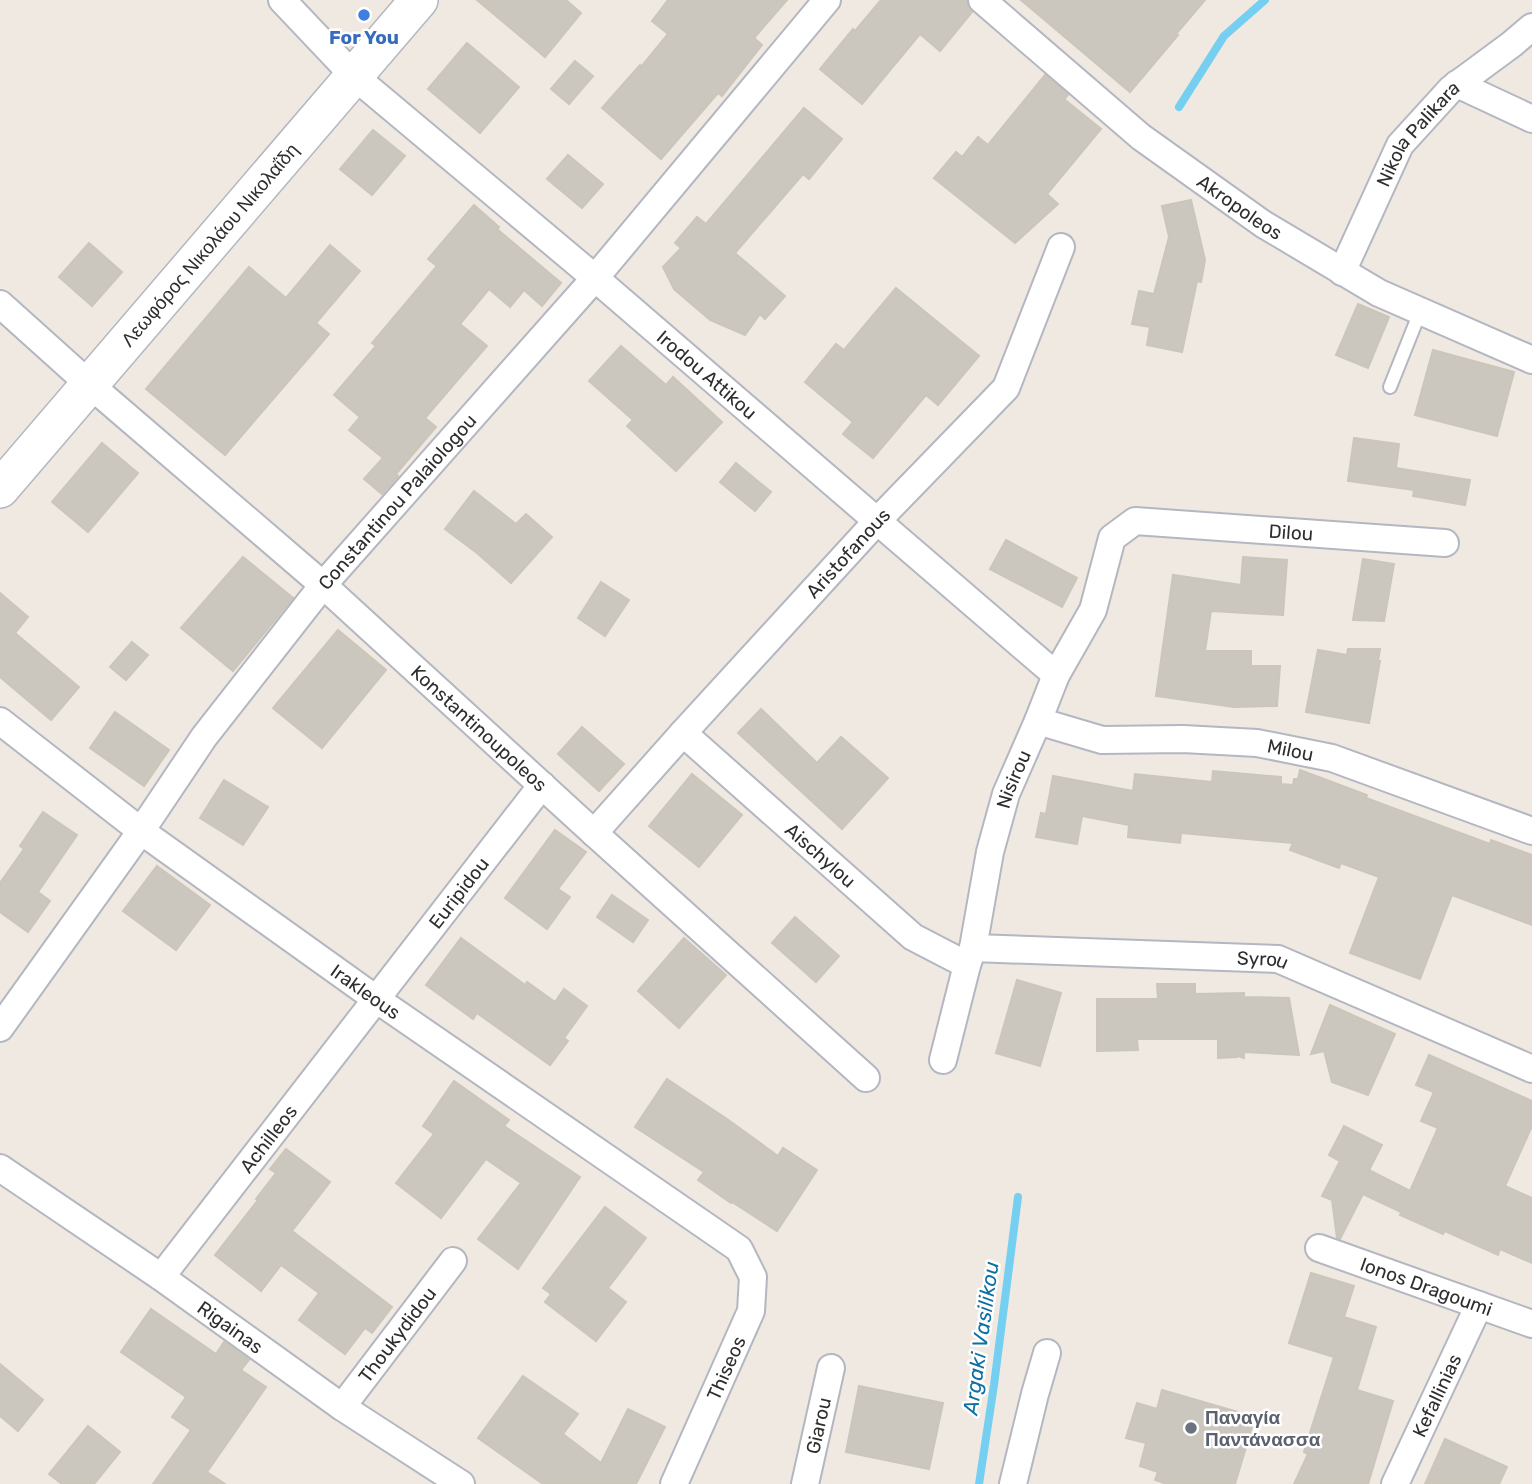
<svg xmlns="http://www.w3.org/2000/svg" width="1532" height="1484" font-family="Rubik,sans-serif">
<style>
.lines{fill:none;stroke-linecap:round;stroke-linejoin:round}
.stream{stroke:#75cff0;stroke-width:8}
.building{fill:#cbc7bf;stroke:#cbc5ba;stroke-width:2}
.lane-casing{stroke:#b4b7c1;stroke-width:16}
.street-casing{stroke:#b4b7c1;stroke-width:30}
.secondary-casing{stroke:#b4b7c1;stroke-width:40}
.lane{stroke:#fff;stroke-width:12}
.street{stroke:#fff;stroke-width:26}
.secondary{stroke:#fff;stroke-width:37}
.shop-dot{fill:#3f7fe0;stroke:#fff;stroke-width:2.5}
.worship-dot{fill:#6b7280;stroke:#fff;stroke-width:2.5}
.labels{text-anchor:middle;stroke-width:5;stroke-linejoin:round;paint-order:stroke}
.shop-label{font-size:19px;font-weight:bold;fill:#366cbe;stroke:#fff}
.street-label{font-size:19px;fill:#2e2e2e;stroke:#fff}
.worship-label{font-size:19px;font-weight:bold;fill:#5b616d;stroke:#fff;text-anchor:start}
.water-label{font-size:21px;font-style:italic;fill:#0d6fa3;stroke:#fff}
</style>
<rect width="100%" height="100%" fill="#efe9e1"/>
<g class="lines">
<!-- stream -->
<g class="stream">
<polyline points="1179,107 1224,36 1265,0"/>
<polyline points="979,1484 994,1385 1018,1197"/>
</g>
</g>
<!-- building -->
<g class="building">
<polygon points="477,0 566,0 581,13 545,57"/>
<polygon points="668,0 787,0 754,38 762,45 722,96 718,93 661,159 602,108 640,65 641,67 668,34 652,21"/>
<polygon points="881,0 967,0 967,6 972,12 940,51 920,34 862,104 820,69 853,29 855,31"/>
<polygon points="1021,0 1205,0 1176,34 1178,35 1130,92"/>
<polygon points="467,43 519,87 480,133 428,89"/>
<polygon points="575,61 593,76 569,104 551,89"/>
<polygon points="1045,75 1068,95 1064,99 1101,129 1047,194 1058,204 1015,243 934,178 956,152 962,157 978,137 988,145"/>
<polygon points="804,108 842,139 809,179 803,174 735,253 785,296 765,319 760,314 745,335 710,320 674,289 663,267 681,248 675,243 697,217 706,224"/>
<polygon points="373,130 405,156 372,195 340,169"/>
<polygon points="568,155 603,184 582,208 547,179"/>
<polygon points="1191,200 1205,260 1201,282 1197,281 1182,352 1147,345 1150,327 1132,324 1139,291 1154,294 1169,237 1162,206"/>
<polygon points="474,205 499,227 497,229 561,283 542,306 524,290 510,307 489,289 460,324 487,346 425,418 436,427 396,474 398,476 382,494 364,479 383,458 349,430 360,417 334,395 376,346 372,343 437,266 428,259"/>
<polygon points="89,243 122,272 92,306 59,277"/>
<polygon points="330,245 360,271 316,323 329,334 225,455 146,389 249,267 286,298"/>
<polygon points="896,288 979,356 938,405 926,395 873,458 843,434 853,422 805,382 836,344 844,350"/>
<polygon points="1358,304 1389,317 1368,368 1336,355"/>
<polygon points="621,346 666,385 673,377 722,422 676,471 627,426 633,420 589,381"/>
<polygon points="1433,350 1514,372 1497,436 1415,415"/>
<polygon points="1354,438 1399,444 1396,468 1470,480 1465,505 1413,496 1414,490 1348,481"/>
<polygon points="102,443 138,473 88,532 52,502"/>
<polygon points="736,463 771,492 755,511 720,482"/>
<polygon points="474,491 516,524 526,514 552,537 511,583 477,553 445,529"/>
<polygon points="1006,540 1077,578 1062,607 990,569"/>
<polygon points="243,557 293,598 233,671 181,628"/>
<polygon points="1243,557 1287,560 1283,615 1211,611 1205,651 1251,651 1251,666 1280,666 1277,706 1234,707 1156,696 1173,575 1241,585"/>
<polygon points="1363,559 1394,564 1384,621 1353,620"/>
<polygon points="601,582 629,600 605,636 578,618"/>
<polygon points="0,593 28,617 15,633 79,687 51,720 0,677"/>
<polygon points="338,630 386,670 322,748 273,708"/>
<polygon points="132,642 148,655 126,680 110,667"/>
<polygon points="1348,649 1380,649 1378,661 1380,661 1369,723 1306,712 1318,650 1347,655"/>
<polygon points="761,709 817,763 841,737 888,778 842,829 738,733"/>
<polygon points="115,712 169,750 144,786 90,748"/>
<polygon points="582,727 624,764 599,791 558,754"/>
<polygon points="1300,770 1367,795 1366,798 1490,844 1491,840 1532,855 1532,925 1452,895 1420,979 1350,953 1379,877 1341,863 1339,868 1290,850 1293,843 1181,833 1180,843 1128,837 1129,825 1082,816 1077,844 1036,837 1041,813 1046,814 1053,776 1133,791 1135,774 1212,782 1213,771 1281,777 1281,784 1293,785 1294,779 1298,779"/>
<polygon points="692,774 742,815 699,867 649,826"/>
<polygon points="224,780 268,807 243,845 200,818"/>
<polygon points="43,812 77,835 38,892 50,901 28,932 0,912 0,883 24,849 20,846"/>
<polygon points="555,830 586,852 558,889 570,897 547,929 505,898"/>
<polygon points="157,866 210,905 176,950 123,911"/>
<polygon points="612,895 648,920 633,942 597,917"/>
<polygon points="795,917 839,956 816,982 772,943"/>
<polygon points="461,938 525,985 527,982 555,1002 564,989 587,1006 564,1038 568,1041 550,1065 477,1013 473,1019 426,985"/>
<polygon points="684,938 726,975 679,1028 638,991"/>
<polygon points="1017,980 1061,993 1040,1066 996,1053"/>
<polygon points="1157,984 1195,984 1195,994 1244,993 1244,997 1289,998 1299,1055 1244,1052 1244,1058 1238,1056 1237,1057 1218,1058 1218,1039 1137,1039 1138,1050 1097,1051 1097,999 1158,999"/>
<polygon points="1330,1005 1395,1034 1368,1095 1332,1082 1324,1051 1311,1054"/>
<polygon points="1429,1055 1532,1101 1532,1126 1505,1186 1532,1198 1532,1263 1500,1249 1498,1255 1445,1231 1443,1234 1400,1215 1401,1212 1363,1194 1340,1239 1337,1238 1332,1200 1322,1196 1340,1161 1329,1155 1344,1126 1382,1145 1369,1170 1410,1191 1438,1128 1421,1121 1434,1092 1416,1085"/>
<polygon points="667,1079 727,1119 778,1156 783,1148 817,1170 777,1231 732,1202 731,1203 698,1180 704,1172 635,1127"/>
<polygon points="454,1081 509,1120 504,1126 580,1177 518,1269 478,1239 521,1183 486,1159 441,1218 396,1183 434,1134 423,1126"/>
<polygon points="286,1149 330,1182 292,1231 392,1307 372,1333 365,1328 345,1354 299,1320 319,1293 281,1265 261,1291 215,1255 258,1200 256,1199 276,1173 270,1169"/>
<polygon points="605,1207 646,1238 608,1288 626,1302 596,1341 545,1302 551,1294 543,1288"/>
<polygon points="1311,1273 1354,1286 1344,1317 1376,1327 1357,1390 1393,1401 1368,1484 1294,1484 1308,1454 1304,1452 1334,1357 1289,1343"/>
<polygon points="151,1309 216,1354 224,1342 249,1360 241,1370 266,1387 207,1472 225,1484 153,1484 191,1430 172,1417 186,1397 121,1352"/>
<polygon points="0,1364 43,1400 18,1431 0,1416"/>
<polygon points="523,1376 578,1414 563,1434 601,1463 628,1409 665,1427 636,1484 543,1484 478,1438"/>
<polygon points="859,1386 943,1403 929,1469 846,1452"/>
<polygon points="1162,1390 1255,1417 1235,1484 1167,1484 1155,1480 1158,1472 1140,1466 1146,1443 1126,1438 1137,1403 1157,1409"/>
<polygon points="88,1426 120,1452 94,1484 62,1484 49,1474"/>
<polygon points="1445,1439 1507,1467 1499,1484 1425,1484"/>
</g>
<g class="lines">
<defs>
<polyline id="lane" points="1390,387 1420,312"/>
<g id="street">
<path id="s1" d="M 282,0 L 354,76 L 595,278 L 1056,675"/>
<path id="s2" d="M 982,0 L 1141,137 L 1263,224 L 1379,293 L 1532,360"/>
<polyline points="1457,84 1532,119"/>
<path id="s3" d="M 1342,272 L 1400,145 L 1451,89 L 1512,44 L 1532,27"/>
<path id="s4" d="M 0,304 L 89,384 L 323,585 L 594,833 L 866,1078"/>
<path id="s5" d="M 0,721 L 141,831 L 376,999 L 739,1249 L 753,1277 L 751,1311 L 674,1484"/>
<path id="s6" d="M 1038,721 L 1102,740 L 1183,739 L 1257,743 L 1332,758 L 1532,831"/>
<path id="s7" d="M 683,733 L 913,937 L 967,965"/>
<path id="s8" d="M 594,833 L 683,733 L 878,520 L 1006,388 L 1061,247"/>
<path id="s9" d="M 973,948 L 1278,959 L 1532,1069"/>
<path id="s10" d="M 0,1028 L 141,831 L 204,737 L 323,585 L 595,278 L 827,0"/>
<path id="s11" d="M 943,1060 L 967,965 L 973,948 L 990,852 L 1006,794 L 1038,721 L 1056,675 L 1093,610 L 1112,538 L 1135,521 L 1445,543"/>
<path id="s12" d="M 0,1168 L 161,1277 L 342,1407 L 461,1484"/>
<path id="s13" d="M 1319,1248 L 1532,1324"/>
<path id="s14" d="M 161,1277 L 542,785"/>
<path id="s15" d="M 342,1407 L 453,1261"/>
<path id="s16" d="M 805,1484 L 831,1368"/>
<polyline points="1013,1484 1035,1394 1047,1353"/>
<path id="s17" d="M 1395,1484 L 1479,1305"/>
</g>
<g id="secondary">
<path id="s18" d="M 0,489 L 419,0"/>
</g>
</defs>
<!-- lane casing -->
<use href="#lane" class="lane-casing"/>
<!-- street casing -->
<use href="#street" class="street-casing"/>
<!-- secondary casing -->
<use href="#secondary" class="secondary-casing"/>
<!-- lane -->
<use href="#lane" class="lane"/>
<!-- street -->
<use href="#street" class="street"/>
<!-- secondary -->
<use href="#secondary" class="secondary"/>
</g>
<!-- markers -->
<circle class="shop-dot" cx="364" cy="15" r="7"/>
<circle class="worship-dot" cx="1191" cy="1428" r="7"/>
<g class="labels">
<!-- shop labels -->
<g class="shop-label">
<text x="364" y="44">For You</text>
</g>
<!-- street labels -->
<g class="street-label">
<text dy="7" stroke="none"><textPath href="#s3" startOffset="159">Nikola Palikara</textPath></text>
<text dy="7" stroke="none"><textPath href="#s2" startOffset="331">Akropoleos</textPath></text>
<text dy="7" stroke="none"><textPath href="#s18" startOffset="322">Λεωφόρος Νικολάου Νικολαΐδη</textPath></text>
<text dy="7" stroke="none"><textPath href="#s1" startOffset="567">Irodou Attikou</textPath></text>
<text dy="7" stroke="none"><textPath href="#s10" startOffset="660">Constantinou Palaiologou</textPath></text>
<text dy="7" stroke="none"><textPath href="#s11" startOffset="737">Dilou</textPath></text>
<text dy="7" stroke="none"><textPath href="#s8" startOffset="378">Aristofanous</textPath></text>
<text dy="7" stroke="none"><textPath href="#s4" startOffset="640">Konstantinoupoleos</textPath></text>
<text dy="7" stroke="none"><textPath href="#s6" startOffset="256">Milou</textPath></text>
<text dy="7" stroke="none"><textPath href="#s11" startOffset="290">Nisirou</textPath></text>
<text dy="7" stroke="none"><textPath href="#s7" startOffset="184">Aischylou</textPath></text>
<text dy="7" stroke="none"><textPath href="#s14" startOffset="486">Euripidou</textPath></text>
<text dy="7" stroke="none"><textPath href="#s9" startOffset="290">Syrou</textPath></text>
<text dy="7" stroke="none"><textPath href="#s5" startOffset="455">Irakleous</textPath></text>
<text dy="7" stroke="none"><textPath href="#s14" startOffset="175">Achilleos</textPath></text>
<text dy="7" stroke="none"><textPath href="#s13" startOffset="114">Ionos Dragoumi</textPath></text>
<text dy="7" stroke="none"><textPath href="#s12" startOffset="280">Rigainas</textPath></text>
<text dy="7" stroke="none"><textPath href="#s15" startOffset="91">Thoukydidou</textPath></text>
<text transform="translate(726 1368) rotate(-66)" y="7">Thiseos</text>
<text dy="7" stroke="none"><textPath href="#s17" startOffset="98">Kefallinias</textPath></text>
<text dy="7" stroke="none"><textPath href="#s16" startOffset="60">Giarou</textPath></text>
</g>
<!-- worship labels -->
<g class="worship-label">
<text x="1205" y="1424">Παναγία<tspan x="1205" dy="22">Παντάνασσα</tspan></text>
</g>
<!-- water labels -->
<g class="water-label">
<text transform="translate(981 1338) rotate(-82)" y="7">Argaki Vasilikou</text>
</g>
</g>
</svg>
